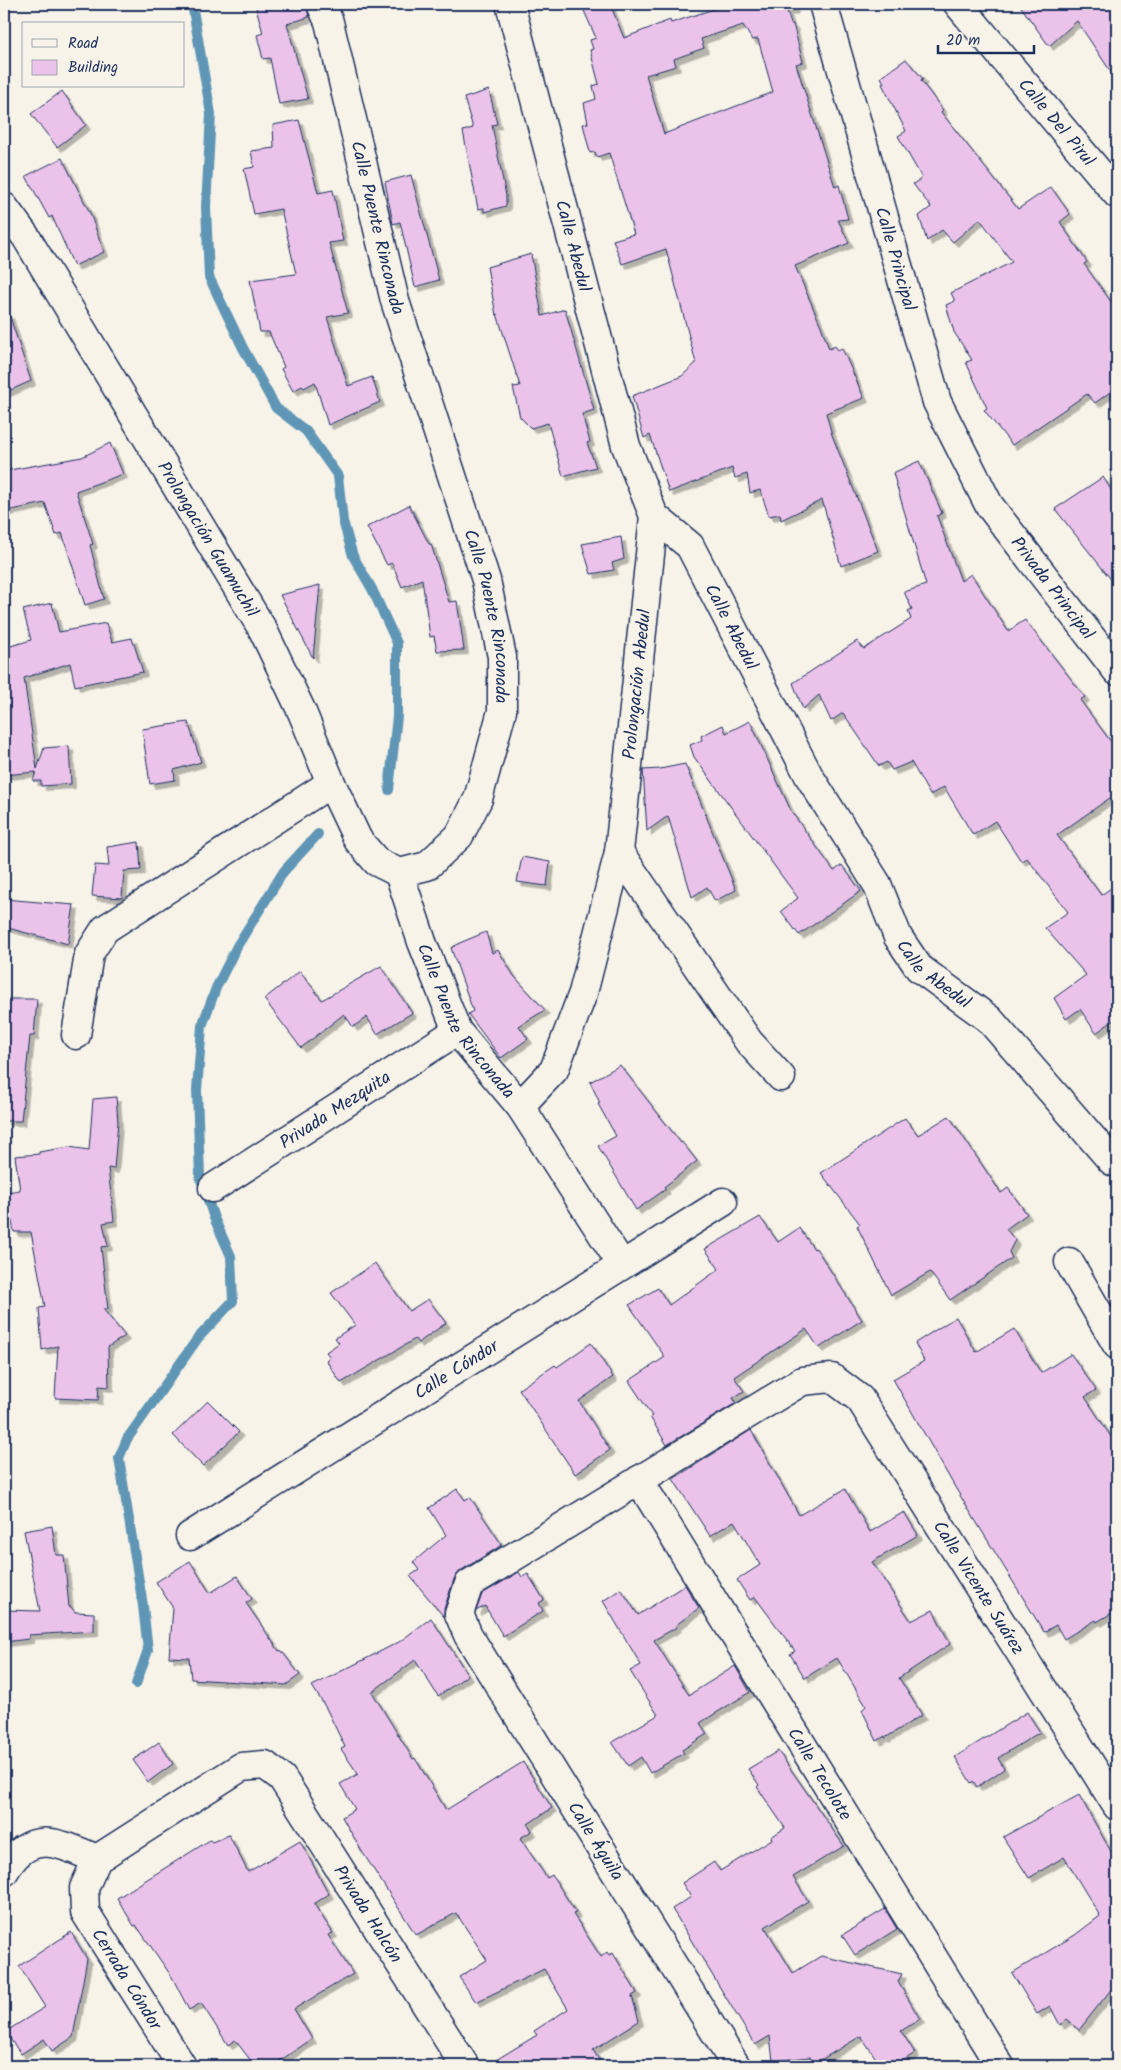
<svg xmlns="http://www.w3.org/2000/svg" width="1121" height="2070" font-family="Kalam,sans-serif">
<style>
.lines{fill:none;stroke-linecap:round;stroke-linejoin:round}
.stream{stroke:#6196b5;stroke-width:10}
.building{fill:#ebc2ea;stroke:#1b2f5e;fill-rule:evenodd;filter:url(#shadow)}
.minor-casing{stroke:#1b2f5e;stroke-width:31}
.minor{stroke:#f7f3e8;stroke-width:28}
.labels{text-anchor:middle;stroke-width:4;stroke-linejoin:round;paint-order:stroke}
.street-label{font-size:18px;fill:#1b2f5e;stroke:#f7f3e8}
</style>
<defs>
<filter id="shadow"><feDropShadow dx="4.5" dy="4.5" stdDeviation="0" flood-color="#0004"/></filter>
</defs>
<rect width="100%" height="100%" fill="#f7f3e8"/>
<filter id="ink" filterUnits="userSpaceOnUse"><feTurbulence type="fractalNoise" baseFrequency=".02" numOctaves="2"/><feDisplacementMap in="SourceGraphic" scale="10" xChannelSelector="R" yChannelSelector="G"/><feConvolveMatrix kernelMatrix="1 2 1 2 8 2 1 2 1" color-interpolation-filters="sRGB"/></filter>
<g filter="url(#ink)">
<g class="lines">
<!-- stream -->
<g class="stream">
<polyline points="192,4 211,114 206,207 209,277 243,348 276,408 306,431 338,476 343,521 353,556 372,589 397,643 397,716 389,790"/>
<polyline points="136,1684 148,1650 143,1606 119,1458 127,1439 198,1338 233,1301 231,1256 214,1218 200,1177 197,1090 202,1026 216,988 237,946 284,871 318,834"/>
</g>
</g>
<!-- building -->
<g class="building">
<polygon points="255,4 306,4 309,17 287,24 308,99 279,104 270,58 263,59 257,35 263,33"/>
<path d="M 581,4 L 610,4 L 624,38 L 670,20 L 671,23 L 729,4 L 793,4 L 794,9 L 787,11 L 791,24 L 793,24 L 803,62 L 796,64 L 835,187 L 839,185 L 848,219 L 838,220 L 849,243 L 795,266 L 821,326 L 829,349 L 835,346 L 838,350 L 842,348 L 864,398 L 826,413 L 832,435 L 878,551 L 841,566 L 822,500 L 781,520 L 780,514 L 769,516 L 760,490 L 750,493 L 747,474 L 735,478 L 732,468 L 669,492 L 650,435 L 644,438 L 632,396 L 682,376 L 696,363 L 666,249 L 622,264 L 613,240 L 634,234 L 609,153 L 597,157 L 595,152 L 590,153 L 583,124 L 588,123 L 584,103 L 596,99 L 593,86 L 599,84 L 590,50 L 593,49 L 590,40 L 596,38 ZM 743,25 L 752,40 L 758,39 L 773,92 L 664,134 L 646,75 L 676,66 L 674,59 L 704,48 L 701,39 Z"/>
<polygon points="1019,4 1117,4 1117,81 1077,21 1049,46"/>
<polygon points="906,59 923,79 921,81 943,110 941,112 1018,209 1051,187 1070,214 1060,222 1087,262 1084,264 1117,310 1117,387 1095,403 1087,394 1012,445 984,410 987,408 966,362 972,360 954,332 946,305 955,301 951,293 1012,262 980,219 953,242 942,230 927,241 919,216 931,207 913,184 922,178 898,136 906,131 882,84 884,83 881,77"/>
<polygon points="489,90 497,124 492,125 506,196 506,206 484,212 484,208 478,209 463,131 473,128 464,98"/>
<polygon points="62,91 86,125 57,147 31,114"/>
<polygon points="299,120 318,193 333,190 343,241 329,243 348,313 327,317 348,386 372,377 380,402 328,425 315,382 304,388 302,386 293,391 281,369 284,367 269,332 260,332 250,280 296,274 281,209 254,214 244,169 254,167 251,151 274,148 273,125"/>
<polygon points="62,158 90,213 104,252 74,266 52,216 49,218 26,176"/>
<polygon points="411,175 439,280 415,287 400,222 393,224 385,182"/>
<polygon points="531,254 542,316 565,309 594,410 582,414 590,442 587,443 596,467 563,476 548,423 531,428 520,417 513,387 520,386 497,314 496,315 487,267"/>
<polygon points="9,314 31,381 4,393 4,315"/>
<polygon points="110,443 123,474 76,491 93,544 90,545 104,599 85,605 62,533 56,535 45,503 7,511 4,493 4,471 82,457"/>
<polygon points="919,461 942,513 937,516 961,581 971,574 1008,631 1025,620 1085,697 1080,700 1117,750 1117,793 1057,835 1101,895 1117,884 1117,1018 1096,1033 1080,1009 1066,1019 1054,998 1086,975 1045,928 1068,912 1027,858 1021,861 995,821 973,835 944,787 930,795 911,762 892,770 887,762 879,766 843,713 831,721 819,695 803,709 793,683 857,641 864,649 911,619 908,611 912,609 904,592 926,585 893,473"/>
<polygon points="1103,477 1117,499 1117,587 1055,509"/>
<polygon points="409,505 429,544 431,544 449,602 457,601 464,650 437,651 434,636 430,637 422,579 402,587 392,563 387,565 367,527"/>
<polygon points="621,537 624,559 612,563 614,570 591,574 582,544"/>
<polygon points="320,585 313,658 280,595"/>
<polygon points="52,603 59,632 106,623 112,642 132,638 143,672 75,686 70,663 24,678 37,769 44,748 69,746 71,784 41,786 41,781 33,781 36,772 4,775 4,648 31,640 23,610"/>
<polygon points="750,721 791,811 834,871 842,865 861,891 799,935 781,911 798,898 694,757 690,745 702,740 701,736 723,725 726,733"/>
<polygon points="188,722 201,762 174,770 175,780 150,784 142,729"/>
<polygon points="685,764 736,890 715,901 707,887 692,897 668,816 647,831 643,770 660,769"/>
<polygon points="139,842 141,870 124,871 122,898 92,896 95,865 109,866 107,847"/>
<polygon points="522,857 550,862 547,886 517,882"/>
<polygon points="4,899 74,905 68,944 4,927"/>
<polygon points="486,932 492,953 498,950 514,976 545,1010 519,1026 528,1039 501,1058 468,1014 473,1011 451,948 462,942"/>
<polygon points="381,966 412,1013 377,1034 367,1017 353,1027 344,1014 301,1048 264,999 300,971 322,1000"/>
<polygon points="4,999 37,999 34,1036 30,1036 21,1121 4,1121"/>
<polygon points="620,1065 681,1143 682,1142 697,1161 664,1187 666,1189 636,1210 598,1146 616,1136 598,1104 600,1103 590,1082"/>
<polygon points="116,1097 118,1122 114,1169 108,1168 114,1221 103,1223 108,1246 101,1247 108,1309 103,1309 125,1336 108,1347 109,1387 99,1386 98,1400 55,1398 58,1346 42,1350 39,1308 45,1307 31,1232 14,1232 6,1192 20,1190 15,1156 39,1154 39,1152 69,1147 89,1150 93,1099"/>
<polygon points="949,1116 1001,1193 1008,1188 1027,1214 1006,1229 1015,1240 1009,1252 1012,1258 950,1300 930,1272 891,1295 857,1226 860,1224 821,1173 905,1118 918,1135"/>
<polygon points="760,1217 778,1242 799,1228 814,1249 816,1248 862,1320 819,1348 806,1329 734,1377 744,1391 733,1398 736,1403 667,1445 650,1417 652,1416 629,1381 665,1357 629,1305 658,1288 669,1305 719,1269 705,1249"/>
<polygon points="375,1263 409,1311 428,1299 446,1323 418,1343 415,1339 341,1383 326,1360 330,1357 326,1352 339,1343 335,1338 355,1325 331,1293"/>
<polygon points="956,1317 976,1352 1014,1329 1041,1373 1071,1354 1096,1390 1085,1397 1117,1446 1117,1610 1097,1622 1096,1620 1064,1639 1056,1625 1044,1632 956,1489 893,1379 924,1361 915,1343"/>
<polygon points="591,1343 613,1377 579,1401 610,1450 575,1474 519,1389 555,1365 557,1367"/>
<polygon points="208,1401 239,1432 203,1466 173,1435"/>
<polygon points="751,1430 799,1515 845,1489 870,1532 904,1512 918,1535 872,1562 911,1621 933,1610 950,1644 899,1678 922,1715 885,1738 885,1736 877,1741 862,1710 866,1706 837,1658 805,1678 790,1654 795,1651 755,1597 750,1600 737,1580 760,1565 734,1521 710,1536 673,1479"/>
<polygon points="457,1489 465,1500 470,1497 502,1545 460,1571 454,1579 444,1609 444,1617 410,1576 419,1570 413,1562 446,1535 429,1508"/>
<polygon points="52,1526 56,1555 64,1555 69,1607 71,1607 75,1612 94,1613 94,1631 29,1635 29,1639 4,1642 4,1610 40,1611 24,1531"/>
<polygon points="190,1561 210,1593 237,1576 252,1599 246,1603 279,1651 281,1650 300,1675 286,1685 191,1679 189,1658 169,1657 173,1608 156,1582"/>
<polygon points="519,1572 522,1577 528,1574 544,1600 539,1603 543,1611 503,1636 485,1606 476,1611 482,1594"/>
<polygon points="685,1585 699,1608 676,1625 677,1627 654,1640 689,1695 735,1666 750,1692 700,1723 707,1734 682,1750 684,1753 650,1773 641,1757 628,1766 612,1742 658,1715 630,1671 641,1665 603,1601 621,1589 638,1615"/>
<polygon points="431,1618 468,1675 438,1696 415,1660 372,1692 413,1759 415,1758 446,1810 523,1762 552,1808 528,1824 532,1831 520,1838 547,1878 552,1875 576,1913 573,1914 601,1957 607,1952 609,1955 613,1953 637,1993 632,1996 639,2021 593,2050 603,2066 486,2066 537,2035 534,2031 568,2009 544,1969 476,2002 459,1977 487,1960 456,1913 416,1935 361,1850 342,1817 355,1809 340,1784 358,1774 341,1749 345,1747 326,1708 312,1686 399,1642"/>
<polygon points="1027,1712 1040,1732 998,1758 1004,1769 977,1787 973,1781 971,1783 955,1757"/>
<polygon points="159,1742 173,1764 148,1782 133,1760"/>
<polygon points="778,1751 844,1846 793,1877 808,1901 765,1927 793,1973 821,1956 902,1974 898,1982 920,2019 901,2031 915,2053 895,2066 881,2066 861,2036 814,2064 810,2057 773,2061 770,2036 755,2045 672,1909 691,1897 682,1883 714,1862 720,1871 772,1839 771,1837 785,1828 757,1787 759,1785 748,1769"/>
<polygon points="1079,1795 1117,1862 1117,1982 1079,2030 1067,2020 1060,2025 1050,2006 1037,2014 1012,1973 1075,1935 1100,1916 1064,1857 1029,1878 1003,1837"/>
<polygon points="229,1835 248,1872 300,1841 329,1894 314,1904 333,1933 328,1935 353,1974 294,2009 312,2039 272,2066 255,2066 235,2040 228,2045 201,2003 189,2010 172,1977 136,1925 134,1926 117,1898 210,1840 212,1842"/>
<polygon points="885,1909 897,1929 855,1955 842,1935"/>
<polygon points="71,1932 87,1959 73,2037 52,2051 44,2039 21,2054 5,2032 45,2007 19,1966"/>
</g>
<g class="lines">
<defs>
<g id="minor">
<path id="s1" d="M 321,4 L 329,22 L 395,301 L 486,580 L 502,657 L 502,711 L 478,799 L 459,836 L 427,866 L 399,873"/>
<path id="s2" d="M 510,4 L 626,446 L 654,516 L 690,546 L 809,776 L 877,884 L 898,937 L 919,968 L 989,1019 L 1112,1161 L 1117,1163"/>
<path id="s3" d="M 823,4 L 937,402 L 989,505 L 1117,671"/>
<path id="s4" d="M 958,4 L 1117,194"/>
<path id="s5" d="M 4,207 L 26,237 L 263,630 L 302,712 L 331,783 L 358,840 L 377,862 L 399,873"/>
<polyline points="619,852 749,1042 781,1077"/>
<path id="s6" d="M 399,873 L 422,942 L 457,1031 L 520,1106 L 622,1265"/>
<polyline points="76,1035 89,954 105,929 331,783"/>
<path id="s7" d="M 520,1106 L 554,1070 L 583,993 L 619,852 L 654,516"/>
<path id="s8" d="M 213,1188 L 457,1031"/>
<polyline points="1069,1262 1117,1345"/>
<path id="s9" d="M 639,1480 L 1000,2066"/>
<path id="s10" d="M 190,1536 L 723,1202"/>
<path d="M 4,1872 C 30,1827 58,1843 97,1859"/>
<path id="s11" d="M 182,2066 L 85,1912 L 84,1888 L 97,1859 L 241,1767 L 265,1765 L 282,1778 L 465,2066"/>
<path id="s12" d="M 736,2066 L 468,1635 L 459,1614 L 469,1584 L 802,1381 L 832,1378 L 860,1399 L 1117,1806"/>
</g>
</defs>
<!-- minor casing -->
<use href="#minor" class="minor-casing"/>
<!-- minor -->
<use href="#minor" class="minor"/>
</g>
</g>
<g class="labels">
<!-- street labels -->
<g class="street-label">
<text dy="6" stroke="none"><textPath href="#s4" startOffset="154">Calle Del Pirul</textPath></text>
<text dy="6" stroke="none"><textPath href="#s1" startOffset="231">Calle Puente Rinconada</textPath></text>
<text dy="6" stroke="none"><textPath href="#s2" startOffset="250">Calle Abedul</textPath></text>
<text dy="6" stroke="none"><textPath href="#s3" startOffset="265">Calle Principal</textPath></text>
<text dy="6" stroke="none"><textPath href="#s5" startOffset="390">Prolongación Guamuchil</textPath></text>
<text dy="6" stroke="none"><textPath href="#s3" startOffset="634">Privada Principal</textPath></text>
<text dy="6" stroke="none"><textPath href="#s1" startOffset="636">Calle Puente Rinconada</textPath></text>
<text dy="6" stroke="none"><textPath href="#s2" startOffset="670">Calle Abedul</textPath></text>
<text dy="6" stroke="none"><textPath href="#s7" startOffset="446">Prolongación Abedul</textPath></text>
<text dy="6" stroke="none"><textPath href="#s2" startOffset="1075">Calle Abedul</textPath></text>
<text dy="6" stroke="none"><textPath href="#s6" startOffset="164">Calle Puente Rinconada</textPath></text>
<text dy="6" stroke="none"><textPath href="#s8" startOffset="145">Privada Mezquita</textPath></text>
<text dy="6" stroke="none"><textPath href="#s10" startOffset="314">Calle Cóndor</textPath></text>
<text dy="6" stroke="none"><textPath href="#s12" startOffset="1240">Calle Vicente Suárez</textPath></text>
<text dy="6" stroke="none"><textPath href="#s9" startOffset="345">Calle Tecolote</textPath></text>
<text transform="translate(596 1841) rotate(58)" y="6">Calle Águila</text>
<text dy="6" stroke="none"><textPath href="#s11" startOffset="615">Privada Halcón</textPath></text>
<text transform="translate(127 1979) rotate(58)" y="6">Cerrada Cóndor</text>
</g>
</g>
<!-- margin -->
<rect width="1121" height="2070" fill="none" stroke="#f7f3e8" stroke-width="20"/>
<rect x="10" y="10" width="1101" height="2050" fill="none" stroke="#1b2f5e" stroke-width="2" filter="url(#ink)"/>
<!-- legend -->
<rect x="22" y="22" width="162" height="65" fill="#f7f3e8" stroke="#9fa5b1"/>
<rect x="32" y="39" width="25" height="8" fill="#f7f3e8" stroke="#9fa5b1"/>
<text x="68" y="48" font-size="15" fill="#1b2f5e">Road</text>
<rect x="32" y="60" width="25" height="15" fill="#ebc2ea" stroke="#9fa5b1"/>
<text x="68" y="72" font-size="15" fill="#1b2f5e">Building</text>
<!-- scale -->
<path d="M938 45v8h96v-8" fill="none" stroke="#1b2f5e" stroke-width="2.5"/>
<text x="946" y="45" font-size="15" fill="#1b2f5e" stroke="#f7f3e8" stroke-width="4" paint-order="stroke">20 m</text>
</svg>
